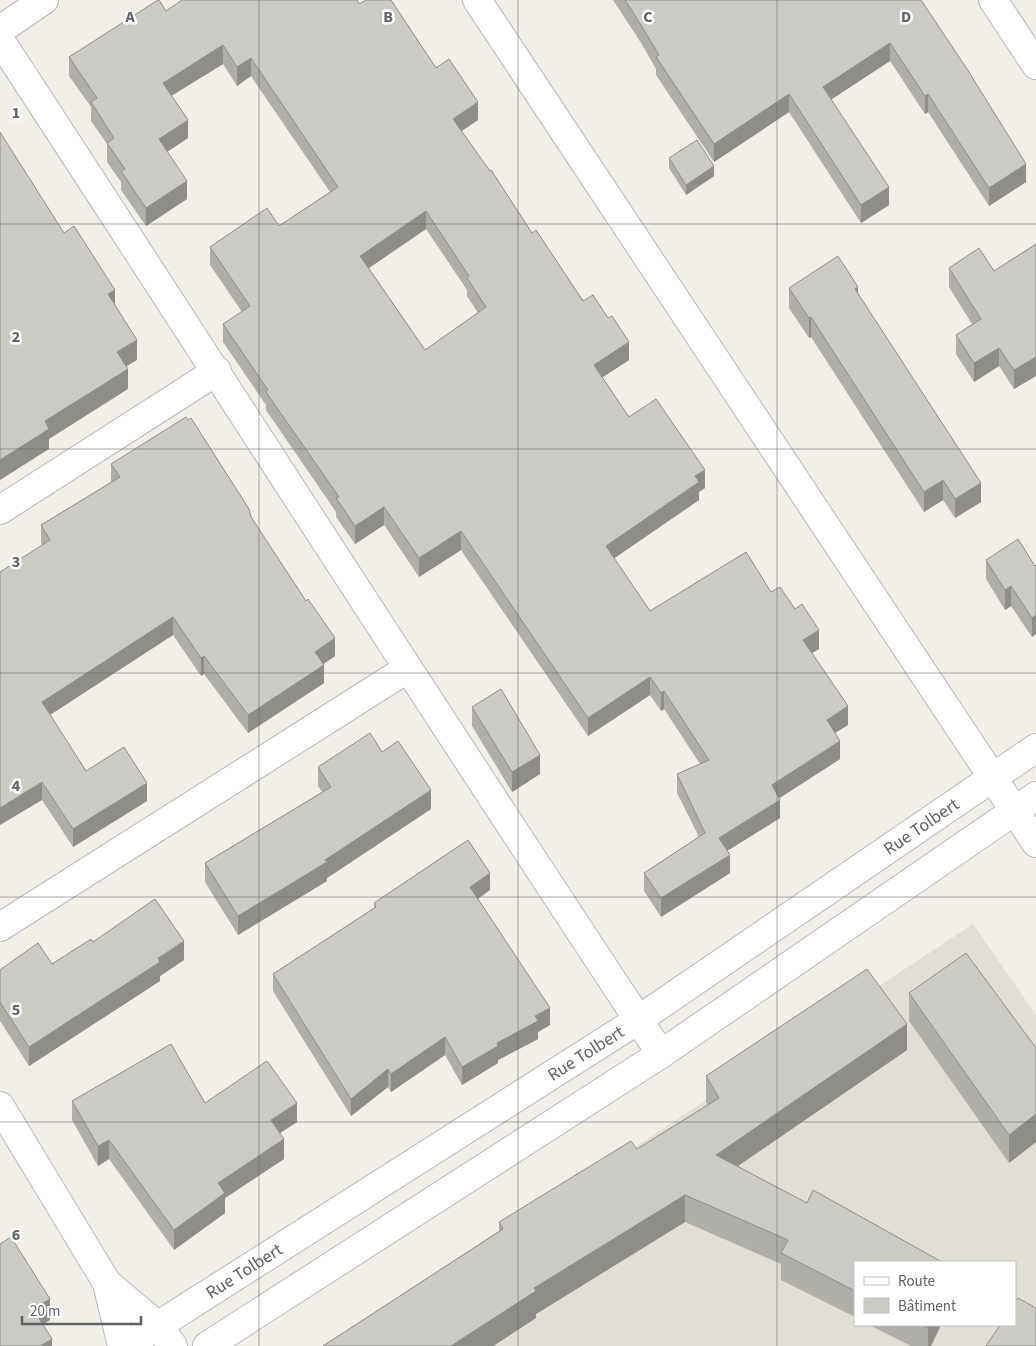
<svg xmlns="http://www.w3.org/2000/svg" width="1036" height="1346" font-family="'Source Sans 3',sans-serif">
<style>
.education{fill:#e1ded6;fill-rule:evenodd}
.lines{fill:none;stroke-linecap:round;stroke-linejoin:round}
.street-casing{stroke:#b5b8bc;stroke-width:30}
.secondary-casing{stroke:#b6babf;stroke-width:30}
.street{stroke:#fff;stroke-width:28}
.secondary{stroke:#fff;stroke-width:28}
.wall{fill:#afaea9;fill-rule:evenodd}
.shaded-wall{fill:#8f8d8a}
.building{fill:#cccac5;stroke:#8f8d8a;fill-rule:evenodd}
.grid{fill:none;stroke:#5f6368;stroke-width:1;stroke-opacity:0.55}
.labels{text-anchor:middle;stroke-width:5;stroke-linejoin:round;paint-order:stroke}
.street-label{font-size:18px;fill:#5f6368;stroke:#fff}
.grid-label{font-size:16px;text-anchor:middle;font-weight:bold;fill:#5f6368;stroke:#fff;stroke-width:5;stroke-linejoin:round;paint-order:stroke}
</style>
<rect width="100%" height="100%" fill="#f1efe8"/>
<!-- education -->
<path class="education" d="M 973,924 L 1036,1015 L 1036,1346 L 333,1346 ZM 855,1262 L 1015,1262 L 1015,1325 L 855,1325 Z"/>
<g class="lines">
<defs>
<g id="street">
<polyline points="477,0 1036,843"/>
<polyline points="993,0 1036,65"/>
<polyline points="0,30 44,0"/>
<path d="M 0,40 C 221,378 438,718 661,1054"/>
<polyline points="0,510 217,371"/>
<polyline points="0,927 407,669"/>
</g>
<g id="secondary">
<polyline points="0,1106 107,1283 122,1346"/>
<polyline points="107,1283 158,1326 173,1346"/>
<path id="s1" d="M 126,1346 L 638,1020 L 1036,748"/>
<polyline points="207,1346 661,1054 1036,796"/>
</g>
</defs>
<!-- street casing -->
<use href="#street" class="street-casing"/>
<!-- secondary casing -->
<use href="#secondary" class="secondary-casing"/>
<!-- street -->
<use href="#street" class="street"/>
<!-- secondary -->
<use href="#secondary" class="secondary"/>
</g>
<!-- wall -->
<g class="wall">
<polygon points="613,0 921,0 1026,182 989,206 928,112 925,114 890,61 831,99 889,205 861,223 789,112 714,162 656,75 656,69 641,43"/>
<path d="M 359,4 L 436,68 L 478,120 L 461,131 L 532,233 L 629,360 L 602,377 L 629,417 L 705,488 L 699,492 L 699,500 L 614,558 L 650,611 L 771,592 L 819,649 L 812,653 L 848,725 L 835,733 L 840,759 L 779,798 L 780,818 L 727,851 L 730,873 L 661,917 L 644,891 L 644,873 L 699,837 L 677,793 L 677,774 L 700,764 L 664,709 L 661,711 L 650,695 L 588,736 L 461,550 L 419,577 L 384,525 L 355,544 L 336,517 L 336,512 L 266,410 L 266,405 L 223,342 L 223,324 L 242,312 L 210,265 L 210,247 L 279,226 L 330,192 L 251,76 L 237,86 L 223,64 L 171,96 L 188,138 L 167,152 L 187,199 L 146,226 L 121,190 L 121,182 L 107,162 L 107,144 L 91,121 L 91,107 L 69,76 L 69,57 L 166,11 ZM 426,229 L 467,290 L 467,296 L 478,313 L 425,350 L 369,268 Z"/>
<polygon points="669,158 714,176 686,195 669,168"/>
<polygon points="1036,244 1036,376 1014,389 999,366 974,382 956,354 956,335 972,324 949,287 949,268 994,271"/>
<polygon points="789,288 858,294 981,502 955,518 943,500 924,512 811,337 809,338 789,308"/>
<polygon points="111,464 251,517 335,656 323,664 324,683 248,733 204,674 201,676 173,635 50,715 86,771 147,801 73,847 42,800 42,545 41,543 41,525 111,482"/>
<polygon points="986,560 1035,566 1036,565 1036,634 1032,637 1011,606 1005,610 986,579"/>
<polygon points="472,707 540,774 512,792 472,726"/>
<polygon points="382,752 431,809 327,878 327,881 238,935 205,882 205,863 322,792 318,786 318,767"/>
<polygon points="490,890 478,899 550,1025 538,1032 538,1039 498,1060 498,1063 462,1085 445,1055 391,1092 388,1087 351,1116 273,991 273,974 374,908 374,903"/>
<polygon points="93,942 184,960 160,976 160,981 29,1066 0,1021 0,970 52,964"/>
<polygon points="909,993 1036,1048 1036,1142 1009,1163 909,1021"/>
<polygon points="907,1050 738,1166 855,1262 855,1317 781,1280 781,1264 685,1222 536,1314 536,1318 493,1346 323,1346 499,1231 499,1222 637,1149 708,1105 706,1102 706,1076"/>
<polygon points="72,1101 205,1103 297,1122 280,1133 284,1159 225,1198 225,1213 174,1250 109,1159 98,1166 72,1120"/>
<polygon points="869,1325 941,1325 931,1346 911,1346"/>
</g>
<!-- shaded-wall -->
<g class="shaded-wall">
<polygon points="890,43 890,61 823,105 823,87"/>
<polygon points="223,45 223,64 163,101 163,83"/>
<polygon points="251,58 251,76 237,86 237,67"/>
<polygon points="789,94 789,112 714,162 714,144"/>
<polygon points="928,94 928,112 925,114 925,96"/>
<polygon points="478,102 478,120 453,137 453,119"/>
<polygon points="188,120 188,138 159,157 159,139"/>
<polygon points="1026,164 1026,182 989,206 989,188"/>
<polygon points="714,166 714,176 686,195 686,185"/>
<polygon points="187,181 187,199 146,226 146,208"/>
<polygon points="889,187 889,205 861,223 861,205"/>
<polygon points="426,211 426,229 360,274 360,256"/>
<polygon points="858,287 858,306 855,289"/>
<polygon points="115,290 115,310 108,294"/>
<polygon points="811,317 811,337 809,338 809,318"/>
<polygon points="137,340 137,360 117,372 117,352"/>
<polygon points="629,342 629,360 594,383 594,365"/>
<polygon points="999,348 999,366 974,382 974,363"/>
<polygon points="1036,357 1036,376 1014,389 1014,370"/>
<polygon points="128,369 128,389 49,439 49,449 0,480 0,460 45,421"/>
<polygon points="705,470 705,488 699,492 699,500 606,564 606,546 695,476"/>
<polygon points="943,480 943,500 924,512 924,492"/>
<polygon points="981,483 981,502 955,518 955,499"/>
<polygon points="384,507 384,525 355,544 355,526"/>
<polygon points="461,531 461,550 419,577 419,558"/>
<polygon points="1011,586 1011,606 1005,610 1005,590"/>
<polygon points="1036,615 1036,634 1032,637 1032,618"/>
<polygon points="173,617 173,635 42,720 42,702"/>
<polygon points="819,630 819,649 803,658 803,640"/>
<polygon points="335,638 335,656 315,670 315,652"/>
<polygon points="204,656 204,674 201,676 201,658"/>
<polygon points="324,665 324,683 248,733 248,715"/>
<polygon points="650,677 650,695 588,736 588,718"/>
<polygon points="664,691 664,709 661,711 661,693"/>
<polygon points="848,706 848,725 827,738 827,720"/>
<polygon points="840,741 840,759 772,803 772,785"/>
<polygon points="540,755 540,774 512,792 512,772"/>
<polygon points="42,782 42,800 0,825 0,808"/>
<polygon points="147,783 147,801 73,847 73,829"/>
<polygon points="431,790 431,809 327,878 327,881 238,935 238,916"/>
<polygon points="780,800 780,818 719,856 719,838"/>
<polygon points="730,855 730,873 661,917 661,898"/>
<polygon points="490,873 490,890 470,904 470,887"/>
<polygon points="184,941 184,960 160,976 160,981 29,1066 29,1047"/>
<polygon points="550,1008 550,1025 538,1032 538,1039 498,1060 498,1063 462,1085 462,1067 535,1016"/>
<polygon points="907,1024 907,1050 716,1181 716,1155"/>
<polygon points="445,1037 445,1055 391,1092 391,1074"/>
<polygon points="388,1069 388,1087 351,1116 351,1099"/>
<polygon points="297,1103 297,1122 271,1139 271,1120"/>
<polygon points="1036,1114 1036,1142 1009,1163 1009,1135"/>
<polygon points="284,1139 284,1159 225,1198 225,1213 174,1250 174,1230 218,1183"/>
<polygon points="109,1140 109,1159 98,1166 98,1146"/>
<polygon points="685,1195 685,1222 536,1314 536,1318 493,1346 451,1346 534,1288"/>
<polygon points="50,1299 50,1320 33,1330 33,1309"/>
<polygon points="929,1325 941,1325 931,1346 928,1346 928,1328"/>
<polygon points="52,1339 52,1346 40,1346"/>
</g>
<!-- building -->
<g class="building">
<path d="M 158,0 L 159,0 L 166,11 L 182,0 L 357,0 L 359,4 L 366,0 L 391,0 L 436,68 L 449,59 L 478,102 L 453,119 L 490,171 L 491,170 L 532,233 L 536,230 L 583,301 L 593,295 L 608,318 L 612,316 L 629,342 L 594,365 L 629,417 L 656,399 L 705,470 L 695,476 L 699,482 L 606,546 L 650,611 L 746,552 L 771,592 L 780,587 L 795,609 L 802,604 L 819,630 L 803,640 L 848,706 L 827,720 L 840,741 L 772,785 L 780,800 L 719,838 L 730,855 L 661,898 L 644,873 L 705,833 L 677,774 L 709,760 L 664,691 L 661,693 L 650,677 L 588,718 L 461,531 L 419,558 L 384,507 L 355,526 L 336,498 L 339,497 L 266,392 L 268,390 L 223,324 L 250,306 L 210,247 L 267,208 L 279,226 L 338,187 L 251,58 L 237,67 L 223,45 L 163,83 L 188,120 L 159,139 L 187,181 L 146,208 L 121,171 L 125,169 L 107,143 L 114,138 L 91,102 L 97,98 L 69,57 ZM 426,211 L 469,276 L 467,278 L 486,307 L 425,350 L 360,256 Z"/>
<polygon points="625,0 921,0 967,69 1026,164 989,188 928,94 925,96 890,43 823,87 889,187 861,205 789,94 714,144 656,57 659,55 641,25"/>
<polygon points="0,132 64,233 74,226 115,290 108,294 137,340 117,352 128,369 45,421 49,429 0,460"/>
<polygon points="697,140 714,166 686,185 669,158"/>
<polygon points="1036,244 1036,357 1014,370 999,348 974,363 956,335 981,319 949,268 979,248 994,271"/>
<polygon points="838,256 858,287 855,289 981,483 955,499 943,480 924,492 811,317 809,318 789,288"/>
<polygon points="186,417 188,420 191,418 249,509 251,517 306,601 308,599 335,638 315,652 324,665 248,715 204,656 201,658 173,617 42,702 86,771 124,747 147,783 73,829 42,782 0,808 0,572 50,540 41,525 120,477 111,464"/>
<polygon points="1018,539 1035,566 1036,565 1036,615 1032,618 1011,586 1005,590 986,560"/>
<polygon points="501,689 540,755 512,772 472,707"/>
<polygon points="370,733 382,752 398,741 431,790 325,860 327,862 238,916 205,863 331,787 318,767"/>
<polygon points="468,840 490,873 470,887 550,1008 535,1016 538,1021 497,1043 498,1046 462,1067 445,1037 391,1074 388,1069 351,1099 273,974 376,907 374,903"/>
<polygon points="155,899 184,941 158,958 160,962 29,1047 0,1002 0,970 38,943 52,964 91,939 93,942"/>
<polygon points="966,953 1036,1048 1036,1114 1009,1135 909,993"/>
<polygon points="867,969 907,1024 716,1155 807,1203 813,1190 942,1262 855,1262 855,1291 781,1253 788,1240 685,1195 534,1288 536,1291 451,1346 323,1346 503,1229 499,1222 631,1141 637,1149 719,1098 706,1076"/>
<polygon points="171,1044 205,1103 267,1061 297,1103 271,1120 284,1139 218,1183 225,1193 174,1230 109,1140 98,1146 72,1101"/>
<polygon points="11,1237 50,1299 33,1309 52,1339 40,1346 0,1346 0,1244"/>
<polygon points="1018,1298 1036,1308 1036,1346 986,1346 1000,1325 1015,1325 1015,1302"/>
<polygon points="922,1325 929,1325 928,1328"/>
</g>
<!-- grid -->
<path class="grid" d="M 259,0 L 259,1346M 518,0 L 518,1346M 777,0 L 777,1346M 0,224 L 1036,224M 0,449 L 1036,449M 0,673 L 1036,673M 0,897 L 1036,897M 0,1122 L 1036,1122"/>
<g class="labels">
<!-- street labels -->
<g class="street-label">
<text dy="6" stroke="none"><textPath href="#s1" startOffset="950">Rue Tolbert</textPath></text>
<text dy="6" stroke="none"><textPath href="#s1" startOffset="545">Rue Tolbert</textPath></text>
<text dy="6" stroke="none"><textPath href="#s1" startOffset="140">Rue Tolbert</textPath></text>
</g>
</g>
<g class="grid-label">
<text x="130" y="22">A</text>
<text x="388" y="22">B</text>
<text x="648" y="22">C</text>
<text x="906" y="22">D</text>
<text x="16" y="118">1</text>
<text x="16" y="342">2</text>
<text x="16" y="567">3</text>
<text x="16" y="791">4</text>
<text x="16" y="1015">5</text>
<text x="16" y="1240">6</text>
</g>
<!-- legend -->
<rect x="854" y="1261" width="162" height="65" fill="#ffffff" stroke="#bfc1c3"/>
<rect x="864" y="1277" width="25" height="8" fill="#ffffff" stroke="#bfc1c3"/>
<text x="898" y="1286" font-size="15" fill="#5f6368">Route</text>
<rect x="864" y="1298" width="25" height="15" fill="#cccac5" stroke="#bfc1c3"/>
<text x="898" y="1311" font-size="15" fill="#5f6368">Bâtiment</text>
<!-- scale -->
<path d="M22 1316v8h119v-8" fill="none" stroke="#5f6368" stroke-width="2.5"/>
<text x="30" y="1316" font-size="15" fill="#5f6368" stroke="#ffffff" stroke-width="4" paint-order="stroke">20 m</text>
</svg>
